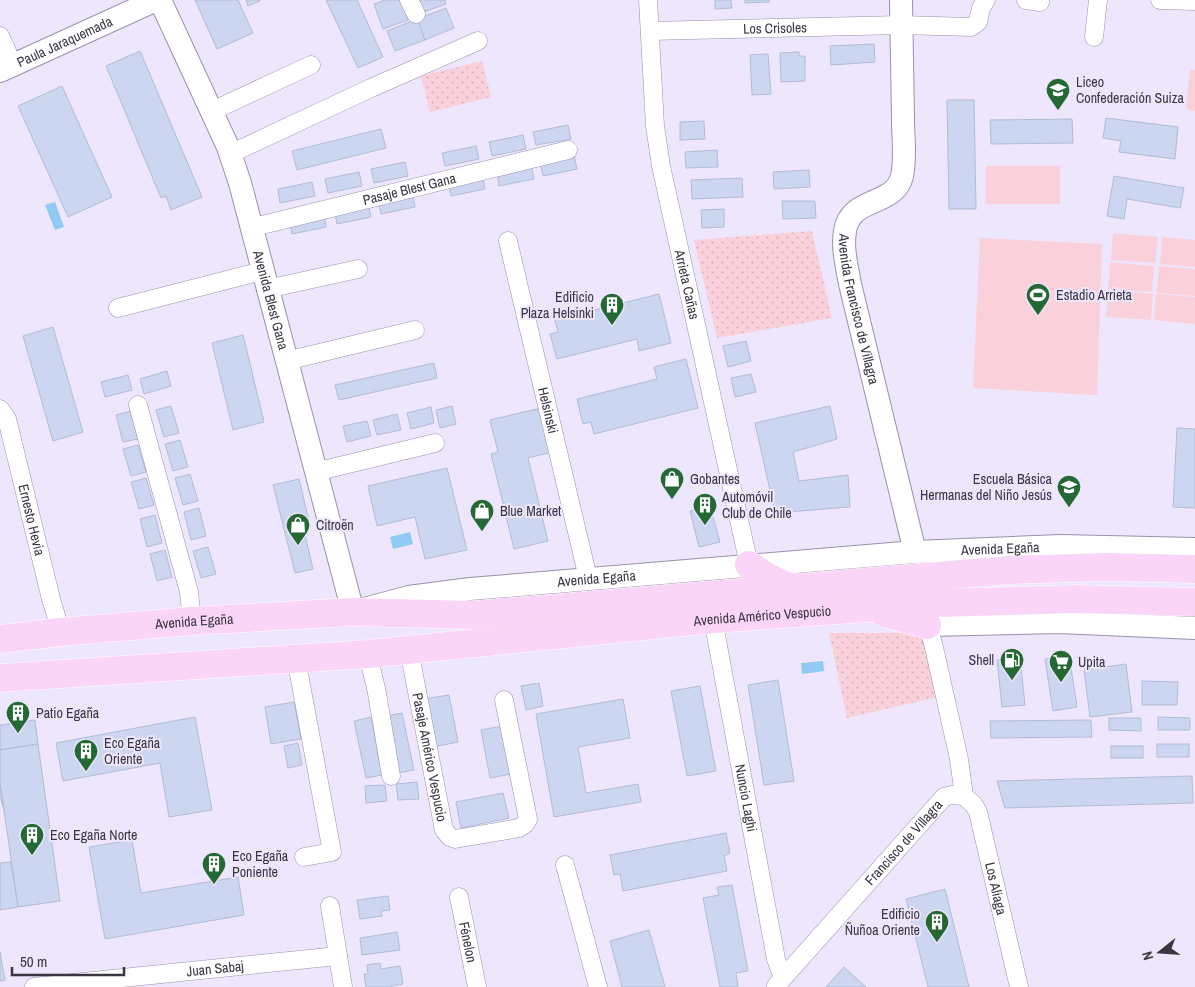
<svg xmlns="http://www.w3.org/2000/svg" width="1195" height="987" font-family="'Archivo Narrow',sans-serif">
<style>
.grass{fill:url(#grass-dots)}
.pitch{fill:#fad0db}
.water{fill:#91cbf3}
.building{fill:#ccd6f1;stroke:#b2bcd6}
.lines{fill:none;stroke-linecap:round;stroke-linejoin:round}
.minor-casing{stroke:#9991ab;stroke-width:19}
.tertiary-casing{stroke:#9991ab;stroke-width:24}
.primary-casing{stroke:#fff;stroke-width:29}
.minor{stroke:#fff;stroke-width:18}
.tertiary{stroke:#fff;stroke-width:22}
.primary{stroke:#fbd5f7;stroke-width:28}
.labels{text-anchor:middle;stroke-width:4;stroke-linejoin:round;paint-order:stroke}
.street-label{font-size:14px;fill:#3a3641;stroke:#ede6fd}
.poi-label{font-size:14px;fill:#3a3641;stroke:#ede6fd;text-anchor:start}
</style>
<defs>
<pattern id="grass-dots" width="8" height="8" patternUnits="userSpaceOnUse" patternTransform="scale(1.25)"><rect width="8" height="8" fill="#fad0db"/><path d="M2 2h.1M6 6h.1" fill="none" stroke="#d7b3bd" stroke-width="1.8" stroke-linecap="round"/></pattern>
</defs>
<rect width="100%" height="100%" fill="#ede6fd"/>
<!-- grass -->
<g class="grass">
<polygon points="482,61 491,97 430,112 421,76"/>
<polygon points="812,231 832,318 717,338 694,240"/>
<polygon points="829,633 912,633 922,638 937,697 847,718"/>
</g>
<!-- pitch -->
<g class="pitch">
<polygon points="1190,69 1195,70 1195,111 1186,109"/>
<rect x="986" y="166" width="74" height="38"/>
<polygon points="1113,233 1158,237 1155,263 1111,260"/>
<polygon points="1162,237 1195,240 1195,267 1160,264"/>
<polygon points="980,238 1102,244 1097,395 973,388"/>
<polygon points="1110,262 1154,266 1152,292 1108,289"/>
<polygon points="1159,266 1195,269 1195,296 1157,293"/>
<polygon points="1109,290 1153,294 1151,320 1106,317"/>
<polygon points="1156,294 1195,297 1195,324 1154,320"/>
</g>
<!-- water -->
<g class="water">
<polygon points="55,202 64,227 55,230 45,205"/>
<polygon points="410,532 413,544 393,549 390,537"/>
<polygon points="823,661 824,671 802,674 801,663"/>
</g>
<!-- building -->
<g class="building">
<polygon points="195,0 238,0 253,33 217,49"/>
<polygon points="246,0 260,0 260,1 248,6"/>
<polygon points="326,0 357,0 383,57 358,68"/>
<polygon points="385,0 401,0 408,20 383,29 374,4"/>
<polygon points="416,0 445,0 446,4 421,13"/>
<polygon points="715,0 731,0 732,8 715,9"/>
<polygon points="745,0 769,0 769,2 745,3"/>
<polygon points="446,8 454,28 425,40 417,19"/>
<polygon points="417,19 425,40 395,51 387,31"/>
<polygon points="874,44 875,62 831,65 830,46"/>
<polygon points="140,51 202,197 171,210 166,196 161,198 106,66"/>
<polygon points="799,52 799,56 805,56 805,81 781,82 780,53"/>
<polygon points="768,54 771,94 752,95 750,55"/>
<polygon points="62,86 112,197 68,217 18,106"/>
<polygon points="947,100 974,100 976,209 949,209"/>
<polygon points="1106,118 1178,127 1175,159 1119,152 1121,141 1103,138"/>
<polygon points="1072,119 1073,143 991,144 990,120"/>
<polygon points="704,121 705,139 680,140 680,122"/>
<polygon points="568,125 571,139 536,145 533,132"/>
<polygon points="381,129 386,148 297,170 292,151"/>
<polygon points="523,135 526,149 492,156 489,142"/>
<polygon points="476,146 479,159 445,166 442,153"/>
<polygon points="717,150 718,167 686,168 685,152"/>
<polygon points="574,155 577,169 543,176 540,162"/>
<polygon points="405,162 408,176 374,183 371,169"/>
<polygon points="531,165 534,179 499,186 497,172"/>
<polygon points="809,170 810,187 774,189 773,172"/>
<polygon points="359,172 362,186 328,193 325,179"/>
<polygon points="482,175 485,189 451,196 448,182"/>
<polygon points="1114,176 1184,188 1180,208 1127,199 1124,219 1107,216"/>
<polygon points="742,178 743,197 692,199 691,180"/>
<polygon points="312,182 315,196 280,203 278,189"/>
<polygon points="412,193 415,207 381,214 378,200"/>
<polygon points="782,201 815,201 816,218 783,219"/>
<polygon points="368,203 371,217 337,224 334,210"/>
<polygon points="724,209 724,227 702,228 701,210"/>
<polygon points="324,213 326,227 292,234 289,220"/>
<polygon points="659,294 671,343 639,351 637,339 557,359 550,334 558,332 555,320"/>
<polygon points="53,327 83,432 53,441 23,336"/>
<polygon points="243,335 264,422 233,430 212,343"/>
<polygon points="746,341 751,361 728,367 723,346"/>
<polygon points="686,359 698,408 594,434 591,422 583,424 577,399 657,379 654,367"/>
<polygon points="434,363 437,378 339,400 335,385"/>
<polygon points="167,371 171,386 144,394 140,379"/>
<polygon points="751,374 756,392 735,397 731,378"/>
<polygon points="128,375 132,390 105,397 101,382"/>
<polygon points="171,406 179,433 164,437 156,410"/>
<polygon points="452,406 456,424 440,428 436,410"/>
<polygon points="830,406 837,439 793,452 799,481 848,475 850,507 775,513 755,423"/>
<polygon points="431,407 434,423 411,429 407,413"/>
<polygon points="541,408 552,452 528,458 548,541 514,549 491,454 498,452 490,420"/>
<polygon points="131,411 138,439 123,442 116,415"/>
<polygon points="397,414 401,430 377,435 373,420"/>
<polygon points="367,421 371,436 347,442 343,426"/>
<polygon points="1177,428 1195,429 1195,508 1173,507"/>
<polygon points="180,440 188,467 173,471 165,444"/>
<polygon points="138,445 146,472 131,476 123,449"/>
<polygon points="447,468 467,550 425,559 415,517 377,526 368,486"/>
<polygon points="190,474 198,501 183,505 175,478"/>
<polygon points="146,478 154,505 139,509 131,482"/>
<polygon points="299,479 309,521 302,522 313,569 295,573 273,485"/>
<polygon points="710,506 720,542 699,547 690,511"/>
<polygon points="199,508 206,536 191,540 184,512"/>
<polygon points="155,515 162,543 147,547 140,519"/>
<polygon points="208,547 216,574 201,578 193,551"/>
<polygon points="165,550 172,577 157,581 150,554"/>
<polygon points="1069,655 1077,707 1053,711 1045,659"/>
<polygon points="1020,658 1025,705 1002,707 997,660"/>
<polygon points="1126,664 1132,712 1090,717 1084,670"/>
<polygon points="778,680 794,781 764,785 748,685"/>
<polygon points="1142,681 1178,682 1177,705 1142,705"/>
<polygon points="539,683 543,706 526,710 521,686"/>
<polygon points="700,686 716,771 687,776 671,691"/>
<polygon points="449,695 458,742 433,747 424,699"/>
<polygon points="623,699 630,738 578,747 586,793 638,784 641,802 554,817 536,714"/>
<polygon points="294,702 301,739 271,744 265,707"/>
<polygon points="402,713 414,770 397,773 386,716"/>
<polygon points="195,717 212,810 169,817 160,763 63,781 56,743"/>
<polygon points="371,717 382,775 366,778 354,721"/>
<polygon points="1158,717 1190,718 1190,730 1158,730"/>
<polygon points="1109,718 1141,718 1141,731 1109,730"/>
<polygon points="35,720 38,744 0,750 0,725"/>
<polygon points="1091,720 1092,737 991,738 990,721"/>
<polygon points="507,725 516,773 490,778 481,730"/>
<polygon points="298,743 302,765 288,768 284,746"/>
<polygon points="38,744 60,901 18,907 0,783 0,750"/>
<rect x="1157" y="744" width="32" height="13"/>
<rect x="1111" y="746" width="32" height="12"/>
<polygon points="1192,776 1193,803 1005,808 997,781"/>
<polygon points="417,782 419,799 398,800 396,784"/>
<polygon points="0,783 4,810 0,796"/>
<polygon points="385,785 387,801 366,803 365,786"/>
<polygon points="503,793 509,818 461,828 456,802"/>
<polygon points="726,833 730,853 724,856 727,871 623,891 620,874 614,875 610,855"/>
<polygon points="132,840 141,893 238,877 244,915 105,939 89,847"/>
<polygon points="11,862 18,907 0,910 0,863"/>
<polygon points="732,885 748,971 736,973 738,987 720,987 703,898 719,895 717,887"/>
<polygon points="945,889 969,987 928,987 906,899"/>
<polygon points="388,896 390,910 381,911 382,916 360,919 357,900"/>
<polygon points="649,930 665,987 622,987 610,941"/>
<polygon points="397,932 400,950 362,955 360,938"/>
<polygon points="0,952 5,980 0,981"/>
<polygon points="380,963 381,969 400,966 403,984 387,987 366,987 364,974 368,974 367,965"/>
<polygon points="844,967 866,987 826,987"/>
</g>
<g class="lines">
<defs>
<g id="minor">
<polyline points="409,0 416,14"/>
<path id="s1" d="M 648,0 L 655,126 L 661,166 L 749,565"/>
<polyline points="1026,0 1040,2"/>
<polyline points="1160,0 1195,1"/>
<path id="s2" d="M 650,31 L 901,25 L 971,27 L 978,22 L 981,8 L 986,0"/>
<polyline points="0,36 13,65"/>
<polyline points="1094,37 1098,0"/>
<polyline points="212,111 311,65"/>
<polyline points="230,154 371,88 478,41"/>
<path id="s3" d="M 250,228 L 568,150"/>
<path id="s4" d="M 508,241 L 588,578"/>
<polyline points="267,289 358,269"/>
<polyline points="118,308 262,271"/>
<polyline points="286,361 415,330"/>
<polyline points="138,405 189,592 192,621"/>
<path id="s5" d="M 0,409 L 7,419 L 51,599 L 61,632"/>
<polyline points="315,472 435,443"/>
<path id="s6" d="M 713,619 L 776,959 L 783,978"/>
<polyline points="927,625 933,643 959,759 964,796"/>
<path id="s7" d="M 409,650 L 444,830 L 450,837 L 455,839 L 519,828 L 525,824 L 528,819 L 504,700"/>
<polyline points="368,654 377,693 391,776"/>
<polyline points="296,658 332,852 304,857"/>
<path id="s8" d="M 964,796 L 974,805 L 978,812 L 1019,987"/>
<polyline points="565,865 598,987"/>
<path id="s9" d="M 459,897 L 477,987"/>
<polyline points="330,906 343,987"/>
<path id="s10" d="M 776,986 L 944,797 L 952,795 L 964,796"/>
<path id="s11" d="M 34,987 L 338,956"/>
</g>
<g id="tertiary">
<path id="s12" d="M 160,0 L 228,147 L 240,183 L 353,612 L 409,597 L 470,589 L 915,552 L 1061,546 L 1195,549"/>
<path id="s13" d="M 901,0 C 902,40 902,79 903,119 C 903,137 906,158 902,176 C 895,207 850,196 845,231 C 842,248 847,267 850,284 L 915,552"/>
<path id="s14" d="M 0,71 L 156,0"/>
<polyline points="927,625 1059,622 1195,628"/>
</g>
<g id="primary">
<polyline points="749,565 767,577 791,588"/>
<polyline points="884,613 927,625"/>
<path id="s15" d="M 0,639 L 61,632 L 192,621 L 353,612 L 473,615 L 1009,570 L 1106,567 L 1195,569"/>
<path id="s16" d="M 0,678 L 368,654 L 713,619 L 936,603 L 1075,599 L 1195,602"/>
</g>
</defs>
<!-- minor casing -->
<use href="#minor" class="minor-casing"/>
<!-- tertiary casing -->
<use href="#tertiary" class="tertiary-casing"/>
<!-- primary casing -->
<use href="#primary" class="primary-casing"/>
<!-- minor -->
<use href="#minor" class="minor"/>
<!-- tertiary -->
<use href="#tertiary" class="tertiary"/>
<!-- primary -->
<use href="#primary" class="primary"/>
</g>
<!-- icons -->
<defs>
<symbol id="school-pin" viewBox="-11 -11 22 30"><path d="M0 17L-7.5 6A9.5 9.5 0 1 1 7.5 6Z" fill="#246934" stroke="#ede6fd"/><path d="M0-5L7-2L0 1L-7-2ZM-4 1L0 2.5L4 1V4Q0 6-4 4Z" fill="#fff"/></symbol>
<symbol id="stadium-pin" viewBox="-11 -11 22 30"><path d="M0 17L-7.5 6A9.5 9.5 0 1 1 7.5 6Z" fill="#246934" stroke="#ede6fd"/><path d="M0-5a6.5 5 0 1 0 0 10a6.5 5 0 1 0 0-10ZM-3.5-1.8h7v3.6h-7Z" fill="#fff"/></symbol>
<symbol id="building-pin" viewBox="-11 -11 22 30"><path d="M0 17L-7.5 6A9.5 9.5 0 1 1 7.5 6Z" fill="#246934" stroke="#ede6fd"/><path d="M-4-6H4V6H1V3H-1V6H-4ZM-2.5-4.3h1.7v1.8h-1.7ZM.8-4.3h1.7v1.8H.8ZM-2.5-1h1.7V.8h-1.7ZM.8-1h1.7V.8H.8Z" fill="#fff"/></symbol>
<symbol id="shop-pin" viewBox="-11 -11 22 30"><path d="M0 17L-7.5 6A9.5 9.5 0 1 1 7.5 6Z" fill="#246934" stroke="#ede6fd"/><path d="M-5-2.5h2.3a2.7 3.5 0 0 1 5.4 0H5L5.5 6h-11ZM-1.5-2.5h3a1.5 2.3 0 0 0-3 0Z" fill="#fff"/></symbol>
<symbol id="fuel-pin" viewBox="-11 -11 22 30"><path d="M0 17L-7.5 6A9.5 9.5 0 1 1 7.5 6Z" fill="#246934" stroke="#ede6fd"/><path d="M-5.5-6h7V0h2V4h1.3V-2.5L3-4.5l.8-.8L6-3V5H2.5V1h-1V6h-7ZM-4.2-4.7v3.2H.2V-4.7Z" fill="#fff"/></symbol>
<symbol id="supermarket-pin" viewBox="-11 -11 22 30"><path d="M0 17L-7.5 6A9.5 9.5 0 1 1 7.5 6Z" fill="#246934" stroke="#ede6fd"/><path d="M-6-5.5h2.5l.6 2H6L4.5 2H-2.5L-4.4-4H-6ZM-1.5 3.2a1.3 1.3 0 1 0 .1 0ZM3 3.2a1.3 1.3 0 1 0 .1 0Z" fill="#fff"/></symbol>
</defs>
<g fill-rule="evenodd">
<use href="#school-pin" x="1044" y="76" width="28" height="38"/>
<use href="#stadium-pin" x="1024" y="281" width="28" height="38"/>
<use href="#building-pin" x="598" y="291" width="28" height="38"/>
<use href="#shop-pin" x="658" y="465" width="28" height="38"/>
<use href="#school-pin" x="1055" y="473" width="28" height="38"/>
<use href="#building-pin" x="691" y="491" width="28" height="38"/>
<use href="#shop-pin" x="468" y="497" width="28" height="38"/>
<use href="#shop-pin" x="284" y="511" width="28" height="38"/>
<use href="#fuel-pin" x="998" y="646" width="28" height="38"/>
<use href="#supermarket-pin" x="1047" y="648" width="28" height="38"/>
<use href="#building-pin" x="4" y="699" width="28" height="38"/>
<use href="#building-pin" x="72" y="737" width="28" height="38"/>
<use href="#building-pin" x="18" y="821" width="28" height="38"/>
<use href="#building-pin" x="200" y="850" width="28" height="38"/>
<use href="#building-pin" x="923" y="908" width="28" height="38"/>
</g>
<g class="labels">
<!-- street labels -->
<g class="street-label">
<text dy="5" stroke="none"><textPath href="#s2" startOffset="125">Los Crisoles</textPath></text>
<text dy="5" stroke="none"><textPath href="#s14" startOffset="71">Paula Jaraquemada</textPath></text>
<text dy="5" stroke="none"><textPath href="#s3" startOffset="164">Pasaje Blest Gana</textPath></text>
<text dy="5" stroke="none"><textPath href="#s1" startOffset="288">Arrieta Cañas</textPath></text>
<text dy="5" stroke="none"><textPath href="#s12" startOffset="321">Avenida Blest Gana</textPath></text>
<text dy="5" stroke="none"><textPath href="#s13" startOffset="339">Avenida Francisco de Villagra</textPath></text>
<text dy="5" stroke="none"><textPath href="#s4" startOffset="174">Helsinski</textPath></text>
<text dy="5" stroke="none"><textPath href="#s5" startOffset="116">Ernesto Hevia</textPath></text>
<text dy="5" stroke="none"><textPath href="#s12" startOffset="1295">Avenida Egaña</textPath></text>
<text dy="5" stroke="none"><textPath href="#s12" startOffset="890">Avenida Egaña</textPath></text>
<text dy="5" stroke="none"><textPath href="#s16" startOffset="765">Avenida Américo Vespucio</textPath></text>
<text dy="5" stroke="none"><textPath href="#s15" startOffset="195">Avenida Egaña</textPath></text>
<text dy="5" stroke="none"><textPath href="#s7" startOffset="109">Pasaje Américo Vespucio</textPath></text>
<text dy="5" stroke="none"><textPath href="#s6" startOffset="182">Nuncio Laghi</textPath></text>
<text dy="5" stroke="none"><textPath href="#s10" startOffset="192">Francisco de Villagra</textPath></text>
<text dy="5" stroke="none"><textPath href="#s8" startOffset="100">Los Aliaga</textPath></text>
<text dy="5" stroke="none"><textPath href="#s9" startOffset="46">Fénelon</textPath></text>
<text dy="5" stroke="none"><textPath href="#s11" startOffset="182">Juan Sabaj</textPath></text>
</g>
<!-- poi labels -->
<g class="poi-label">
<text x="1076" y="87">Liceo<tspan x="1076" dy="16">Confederación Suiza</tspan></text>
<text x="1056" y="300">Estadio Arrieta</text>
<text x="594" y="302" text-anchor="end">Edificio<tspan x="594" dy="16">Plaza Helsinki</tspan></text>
<text x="690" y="484">Gobantes</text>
<text x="1052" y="484" text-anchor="end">Escuela Básica<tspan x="1052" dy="16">Hermanas del Niño Jesús</tspan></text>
<text x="722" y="502">Automóvil<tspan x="722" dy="16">Club de Chile</tspan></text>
<text x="500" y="516">Blue Market</text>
<text x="316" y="530">Citroën</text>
<text x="994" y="665" text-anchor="end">Shell</text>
<text x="1078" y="667">Upita</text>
<text x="36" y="718">Patio Egaña</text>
<text x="104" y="748">Eco Egaña<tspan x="104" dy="16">Oriente</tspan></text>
<text x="50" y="840">Eco Egaña Norte</text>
<text x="232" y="861">Eco Egaña<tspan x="232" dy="16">Poniente</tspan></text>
<text x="920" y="919" text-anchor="end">Edificio<tspan x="920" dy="16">Ñuñoa Oriente</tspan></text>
</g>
</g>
<!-- north arrow -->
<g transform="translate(1160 952) rotate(253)" stroke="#ede6fd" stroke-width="4" paint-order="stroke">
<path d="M0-4L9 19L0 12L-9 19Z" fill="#3a3641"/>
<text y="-8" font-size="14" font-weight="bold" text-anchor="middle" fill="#3a3641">N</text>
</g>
<!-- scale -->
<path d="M12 967v8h112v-8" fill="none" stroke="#3a3641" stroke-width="2.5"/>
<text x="20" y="967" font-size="15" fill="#3a3641" stroke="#ede6fd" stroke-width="4" paint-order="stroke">50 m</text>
</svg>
